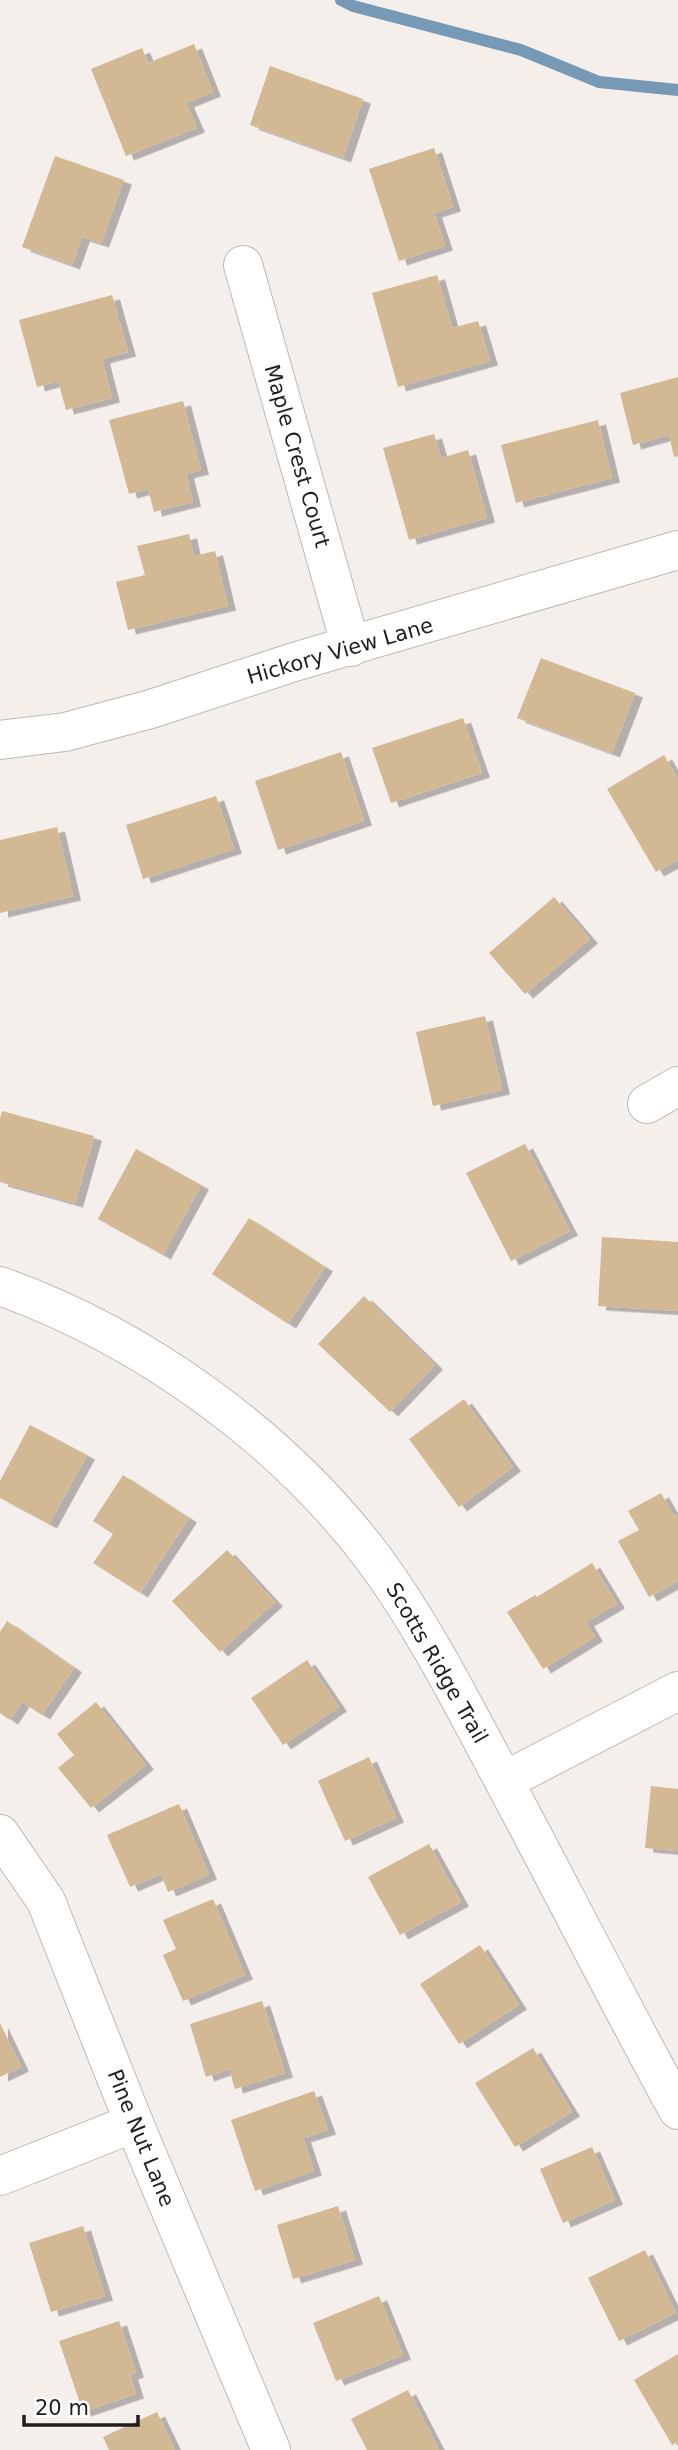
<svg xmlns="http://www.w3.org/2000/svg" width="678" height="2450" font-family="'DejaVu Sans',sans-serif">
<style>
.lines{fill:none;stroke-linecap:round;stroke-linejoin:round}
.stream{stroke:#7699b6;stroke-width:12}
.building{fill:#d2b893;filter:url(#shadow)}
.street-casing{stroke:#beb8b5;stroke-width:40}
.street{stroke:#fff;stroke-width:38}
.labels{text-anchor:middle;stroke-width:7;stroke-linejoin:round;paint-order:stroke}
.street-label{font-size:21px;fill:#201e1d;stroke:#fff}
</style>
<defs>
<filter id="shadow"><feDropShadow dx="8" dy="4.5" stdDeviation="0" flood-color="#0004"/></filter>
</defs>
<rect width="100%" height="100%" fill="#f5efeb"/>
<g class="lines">
<!-- stream -->
<polyline class="stream" points="341,0 353,6 521,50 599,82 678,90"/>
</g>
<!-- building -->
<g class="building">
<polygon points="194,44 213,92 186,103 197,128 126,156 91,69 142,48 148,63"/>
<polygon points="270,66 363,99 343,158 250,125"/>
<polygon points="434,148 453,207 434,213 445,246 399,261 369,169"/>
<polygon points="55,156 124,180 101,243 82,237 72,265 22,247"/>
<polygon points="437,275 452,328 478,321 490,361 398,387 372,293"/>
<polygon points="112,295 128,352 102,359 112,398 66,410 58,381 37,387 19,320"/>
<polygon points="678,377 678,456 674,457 669,435 633,445 620,393"/>
<polygon points="183,401 201,470 186,474 193,502 154,512 148,489 129,494 109,420"/>
<polygon points="598,420 612,478 516,503 501,445"/>
<polygon points="434,434 441,458 468,450 487,518 409,540 383,448"/>
<polygon points="189,534 194,556 215,551 228,606 128,630 116,582 145,575 137,546"/>
<polygon points="541,658 635,693 612,753 517,718"/>
<polygon points="463,718 482,773 391,803 372,748"/>
<polygon points="341,752 364,821 278,850 255,781"/>
<polygon points="664,755 678,779 678,860 656,872 607,789"/>
<polygon points="216,796 234,849 143,879 126,825"/>
<polygon points="57,827 73,896 0,913 0,840"/>
<polygon points="554,897 590,939 525,994 489,953"/>
<polygon points="485,1016 502,1090 433,1106 416,1032"/>
<polygon points="2,1111 94,1136 75,1203 0,1182 0,1119"/>
<polygon points="525,1144 570,1231 511,1261 466,1173"/>
<polygon points="136,1149 201,1185 163,1255 98,1219"/>
<polygon points="249,1218 325,1267 288,1324 212,1274"/>
<polygon points="602,1237 678,1242 678,1311 598,1306"/>
<polygon points="364,1296 435,1365 390,1412 318,1344"/>
<polygon points="464,1399 513,1467 459,1507 409,1439"/>
<polygon points="30,1425 87,1455 49,1524 0,1498 0,1481"/>
<polygon points="123,1475 189,1518 140,1593 93,1563 113,1534 93,1521"/>
<polygon points="661,1493 674,1516 678,1514 678,1581 649,1597 618,1541 639,1530 628,1511"/>
<polygon points="227,1550 275,1602 220,1652 172,1601"/>
<polygon points="592,1563 617,1604 586,1622 595,1637 543,1669 507,1612 535,1595 537,1597"/>
<polygon points="7,1621 74,1668 42,1715 22,1702 10,1720 0,1713 0,1632"/>
<polygon points="307,1660 339,1707 283,1745 251,1698"/>
<polygon points="96,1702 146,1765 91,1808 58,1768 74,1755 57,1734"/>
<polygon points="369,1757 396,1818 345,1841 318,1781"/>
<polygon points="651,1786 678,1789 678,1851 645,1848"/>
<polygon points="179,1804 209,1875 168,1892 161,1874 130,1887 107,1835"/>
<polygon points="429,1844 461,1902 400,1935 368,1877"/>
<polygon points="213,1899 245,1975 183,2001 163,1955 176,1949 163,1920"/>
<polygon points="480,1945 519,2005 459,2044 420,1984"/>
<polygon points="262,2001 285,2073 235,2089 229,2069 206,2077 190,2024"/>
<polygon points="0,2023 21,2067 0,2077"/>
<polygon points="533,2048 572,2112 515,2147 475,2083"/>
<polygon points="314,2091 328,2130 303,2138 314,2171 255,2191 231,2120"/>
<polygon points="592,2147 615,2200 563,2223 540,2169"/>
<polygon points="338,2206 355,2260 293,2279 277,2225"/>
<polygon points="83,2226 105,2296 51,2312 29,2243"/>
<polygon points="645,2250 676,2313 619,2341 588,2278"/>
<polygon points="379,2296 403,2355 336,2381 313,2323"/>
<polygon points="119,2321 136,2373 130,2375 136,2394 83,2412 59,2341"/>
<polygon points="678,2354 678,2442 672,2445 634,2380"/>
<polygon points="408,2390 439,2450 367,2450 351,2419"/>
<polygon points="157,2412 175,2450 109,2450 103,2437"/>
</g>
<g class="lines">
<defs>
<g id="street">
<polyline points="243,265 351,647"/>
<polyline points="0,740 65,732 151,709 294,662 678,550"/>
<polyline points="647,1104 678,1086"/>
<path d="M 0,1286 C 143,1337 282,1437 374,1559 C 422,1624 459,1697 497,1768 C 558,1882 616,1997 678,2110"/>
<polyline points="504,1781 678,1691"/>
<polyline points="0,1834 46,1901 134,2123 271,2450"/>
<polyline points="0,2176 134,2123"/>
</g>
</defs>
<!-- street casing -->
<use href="#street" class="street-casing"/>
<!-- street -->
<use href="#street" class="street"/>
</g>
<g class="labels">
<!-- street labels -->
<g class="street-label">
<text transform="translate(297 456) rotate(74)" y="7">Maple Crest Court</text>
<text transform="translate(340 651) rotate(-16)" y="7">Hickory View Lane</text>
<text transform="translate(437 1663) rotate(60)" y="7">Scotts Ridge Trail</text>
<text transform="translate(141 2138) rotate(68)" y="7">Pine Nut Lane</text>
</g>
</g>
<!-- scale -->
<path d="M24 2415v10h114v-10" fill="none" stroke="#201e1d" stroke-width="3.5"/>
<text x="35" y="2415" font-size="21" fill="#201e1d" stroke="#ffffff" stroke-width="5" paint-order="stroke">20 m</text>
</svg>
